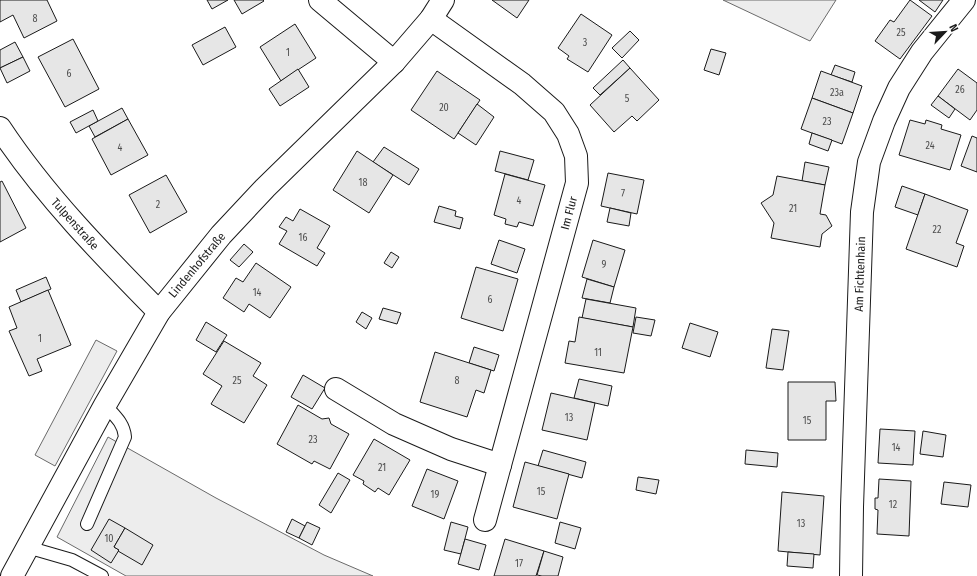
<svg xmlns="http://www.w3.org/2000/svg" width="977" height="576" font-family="'Fira Sans Condensed',sans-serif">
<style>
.built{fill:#ededed;stroke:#6a6a6a}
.building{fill:#e6e6e6;stroke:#1a1a1a}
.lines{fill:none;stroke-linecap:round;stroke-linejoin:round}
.service-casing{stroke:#1a1a1a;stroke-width:14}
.minor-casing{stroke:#1a1a1a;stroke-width:24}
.service{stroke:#fff;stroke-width:12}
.minor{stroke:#fff;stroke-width:22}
.labels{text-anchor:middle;stroke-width:3;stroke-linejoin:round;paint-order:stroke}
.number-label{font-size:10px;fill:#4d4d4d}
.street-label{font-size:12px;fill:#1a1a1a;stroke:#fff}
</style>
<rect width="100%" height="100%" fill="#fff"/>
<!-- built -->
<g class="built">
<polygon points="723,0 836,0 810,41"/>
<polygon points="96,340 117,351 55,466 35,455"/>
<polygon points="108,437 216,498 324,555 373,576 126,576 57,537"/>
</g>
<!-- building -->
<g class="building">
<polygon points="0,0 47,0 57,21 24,38 13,15 0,22"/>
<polygon points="207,0 228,0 212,9"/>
<polygon points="234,0 263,0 264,1 242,14"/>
<polygon points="492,0 529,0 517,18"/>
<polygon points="910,0 932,16 900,59 875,41 890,20 894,22"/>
<polygon points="919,0 943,0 935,12"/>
<polygon points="581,14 612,35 588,72 567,59 569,56 558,48"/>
<polygon points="295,24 316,58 281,81 260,47"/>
<polygon points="225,27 236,47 203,65 192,45"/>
<polygon points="630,31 639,40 622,58 612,48"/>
<polygon points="73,39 99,89 65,107 38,57"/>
<polygon points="15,42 23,57 0,68 0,50"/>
<polygon points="711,49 726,53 719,75 704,70"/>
<polygon points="23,57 30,71 7,83 0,68"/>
<polygon points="623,60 630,68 600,95 593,88"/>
<polygon points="835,65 855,72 852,82 831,75"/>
<polygon points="630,68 659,100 637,121 632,116 614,132 590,105"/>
<polygon points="298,69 309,87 280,106 269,89"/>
<polygon points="958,69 977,83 977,110 970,120 938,96"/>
<polygon points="437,71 480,100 454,139 411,110"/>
<polygon points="821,71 862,86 853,113 812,98"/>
<polygon points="938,96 955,109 949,118 931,105"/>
<polygon points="812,98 853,113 842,144 801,129"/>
<polygon points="477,104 494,117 476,145 458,133"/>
<polygon points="122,108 128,119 95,137 89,126"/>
<polygon points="93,110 98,121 76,133 70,122"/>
<polygon points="128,119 148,155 111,175 92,139"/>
<polygon points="910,120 925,124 926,120 942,125 941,129 961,135 950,170 899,155"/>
<polygon points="812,133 832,140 828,151 809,144"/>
<polygon points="972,136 977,138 977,172 961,166"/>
<polygon points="384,147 419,169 409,185 373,162"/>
<polygon points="357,151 393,175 369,213 333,190"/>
<polygon points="500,151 534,160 528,180 495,171"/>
<polygon points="805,162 829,167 825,185 802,181"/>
<polygon points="608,173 644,180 637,214 601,206"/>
<polygon points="505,174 545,185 533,226 519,222 517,227 505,224 506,219 494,215"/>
<polygon points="166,175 187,212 150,233 129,195"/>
<polygon points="777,176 825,185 820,214 826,215 832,226 822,234 820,247 771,238 774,223 761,203 773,195"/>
<polygon points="2,181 26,228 0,242 0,182"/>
<polygon points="902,186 925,194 918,215 895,207"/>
<polygon points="925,194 968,210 956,243 964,246 957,267 906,249"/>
<polygon points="439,206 456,211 455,216 463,218 460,229 434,222"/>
<polygon points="610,208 631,213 629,226 607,222"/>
<polygon points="300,209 330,226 317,248 325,253 317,266 279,244 287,231 279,227 286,217 293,221"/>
<polygon points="499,240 525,249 517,273 491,264"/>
<polygon points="593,240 625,250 614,287 582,277"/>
<polygon points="244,244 253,252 239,267 230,260"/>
<polygon points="391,252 399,257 392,268 384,263"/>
<polygon points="256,263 291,287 270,318 249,304 244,312 223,298 236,278 243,282"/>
<polygon points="476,267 518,279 503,331 461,318"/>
<polygon points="46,277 51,289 21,302 16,290"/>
<polygon points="587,279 614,287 610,303 582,298"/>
<polygon points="48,290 71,345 37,359 42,371 29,376 9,331 17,328 9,307"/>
<polygon points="586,299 636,308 633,327 582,318"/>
<polygon points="383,308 401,313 397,324 379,319"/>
<polygon points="362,312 372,318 366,329 356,322"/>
<polygon points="579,317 633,327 624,373 565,363 569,341 575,342"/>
<polygon points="636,317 655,320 651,336 633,333"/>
<polygon points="206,322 227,335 216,352 196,340"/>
<polygon points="690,323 718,332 710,357 682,348"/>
<polygon points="772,329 789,331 783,370 766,368"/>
<polygon points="224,341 261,363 253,376 267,385 244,423 211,404 222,386 203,374"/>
<polygon points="474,347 499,355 494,371 469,363"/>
<polygon points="435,352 491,370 484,393 476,390 467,417 420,402"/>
<polygon points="303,375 325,388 312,409 291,397"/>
<polygon points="579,379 612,386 608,406 574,398"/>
<polygon points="788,382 835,382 836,401 826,401 826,440 788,440"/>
<polygon points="551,393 595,403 587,440 542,430"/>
<polygon points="298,405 322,419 329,418 331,424 349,434 330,469 314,461 312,464 277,444"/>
<polygon points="880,429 915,431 913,465 878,463"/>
<polygon points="923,431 946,435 943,457 920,454"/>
<polygon points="374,439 410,460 389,495 378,488 375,492 363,484 364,481 353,475"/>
<polygon points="543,450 586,462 582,478 538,466"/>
<polygon points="746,450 778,453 777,467 745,464"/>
<polygon points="525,462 569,474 557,519 513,507"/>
<polygon points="427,469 458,481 444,519 412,506"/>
<polygon points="338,473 350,480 331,513 319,505"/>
<polygon points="638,477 659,480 656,494 636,490"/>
<polygon points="879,479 911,481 909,536 877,534 878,510 875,509 875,498 878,498"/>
<polygon points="944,482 971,485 968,507 941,504"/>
<polygon points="782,492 824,496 820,555 778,551"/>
<polygon points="109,519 125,528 114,547 119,550 111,563 91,550"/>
<polygon points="292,519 305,526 299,538 286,532"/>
<polygon points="307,522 320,528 312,545 299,538"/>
<polygon points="451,522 468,527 461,554 444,550"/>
<polygon points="560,522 581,528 575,549 555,543"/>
<polygon points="125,528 153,545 142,565 118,551 119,550 114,547"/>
<polygon points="465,539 486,545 479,570 458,564"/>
<polygon points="505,539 544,551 536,576 494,576"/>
<polygon points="544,551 563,557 558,576 542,576 537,575"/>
<polygon points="788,552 814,554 813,568 787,566"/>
</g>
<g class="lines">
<defs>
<g id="service">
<path d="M 87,524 L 125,437 C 124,423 114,415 105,405"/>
<polyline points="27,547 72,560 102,576"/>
</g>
<g id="minor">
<polyline points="320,0 394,62"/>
<polyline points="431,19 522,84 554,112 568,134 576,156 577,183 485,520"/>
<path d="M 0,128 C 45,196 102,254 159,312"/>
<polyline points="336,389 394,424 451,449 500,465"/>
<polyline points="12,576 105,405 159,312 221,235 265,188 394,62 431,19 443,0"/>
<polyline points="851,576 852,507 862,212 869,162 884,121 899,88 922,52 964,0"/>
</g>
</defs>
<!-- service casing -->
<use href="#service" class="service-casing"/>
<!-- minor casing -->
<use href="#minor" class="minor-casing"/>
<!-- service -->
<use href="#service" class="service"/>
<!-- minor -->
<use href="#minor" class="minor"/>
</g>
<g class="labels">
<!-- number labels -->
<g class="number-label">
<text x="35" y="22">8</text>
<text x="901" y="36">25</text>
<text x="585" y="46">3</text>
<text x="288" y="56">1</text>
<text x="69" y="77">6</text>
<text x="960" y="93">26</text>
<text x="837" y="96">23a</text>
<text x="627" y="102">5</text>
<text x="444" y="111">20</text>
<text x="827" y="125">23</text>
<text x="930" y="149">24</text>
<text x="120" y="151">4</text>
<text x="363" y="186">18</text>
<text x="623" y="197">7</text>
<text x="519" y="204">4</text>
<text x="158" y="208">2</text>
<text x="793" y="212">21</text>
<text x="937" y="233">22</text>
<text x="303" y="241">16</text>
<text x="604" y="268">9</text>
<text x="257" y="296">14</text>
<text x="490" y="303">6</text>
<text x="40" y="342">1</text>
<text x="598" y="356">11</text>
<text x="237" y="384">25</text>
<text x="457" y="384">8</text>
<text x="569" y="421">13</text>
<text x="807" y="424">15</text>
<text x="313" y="443">23</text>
<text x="896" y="451">14</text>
<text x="382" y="471">21</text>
<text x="541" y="495">15</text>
<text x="435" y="498">19</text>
<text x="893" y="508">12</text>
<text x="801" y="527">13</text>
<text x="109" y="542">10</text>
<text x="519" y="567">17</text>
</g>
<!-- street labels -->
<g class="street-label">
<text transform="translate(569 213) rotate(-75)" y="4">Im Flur</text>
<text transform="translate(75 224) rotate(48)" y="4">Tulpenstraße</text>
<text transform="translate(197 265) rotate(-50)" y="4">Lindenhofstraße</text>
<text transform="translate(860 274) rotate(-88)" y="4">Am Fichtenhain</text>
</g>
</g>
<!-- north arrow -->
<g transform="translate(945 32) rotate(65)" stroke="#ffffff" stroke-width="3" paint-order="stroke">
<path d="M0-3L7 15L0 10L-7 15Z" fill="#1a1a1a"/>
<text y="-6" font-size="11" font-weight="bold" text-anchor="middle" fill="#1a1a1a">N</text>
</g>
</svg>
